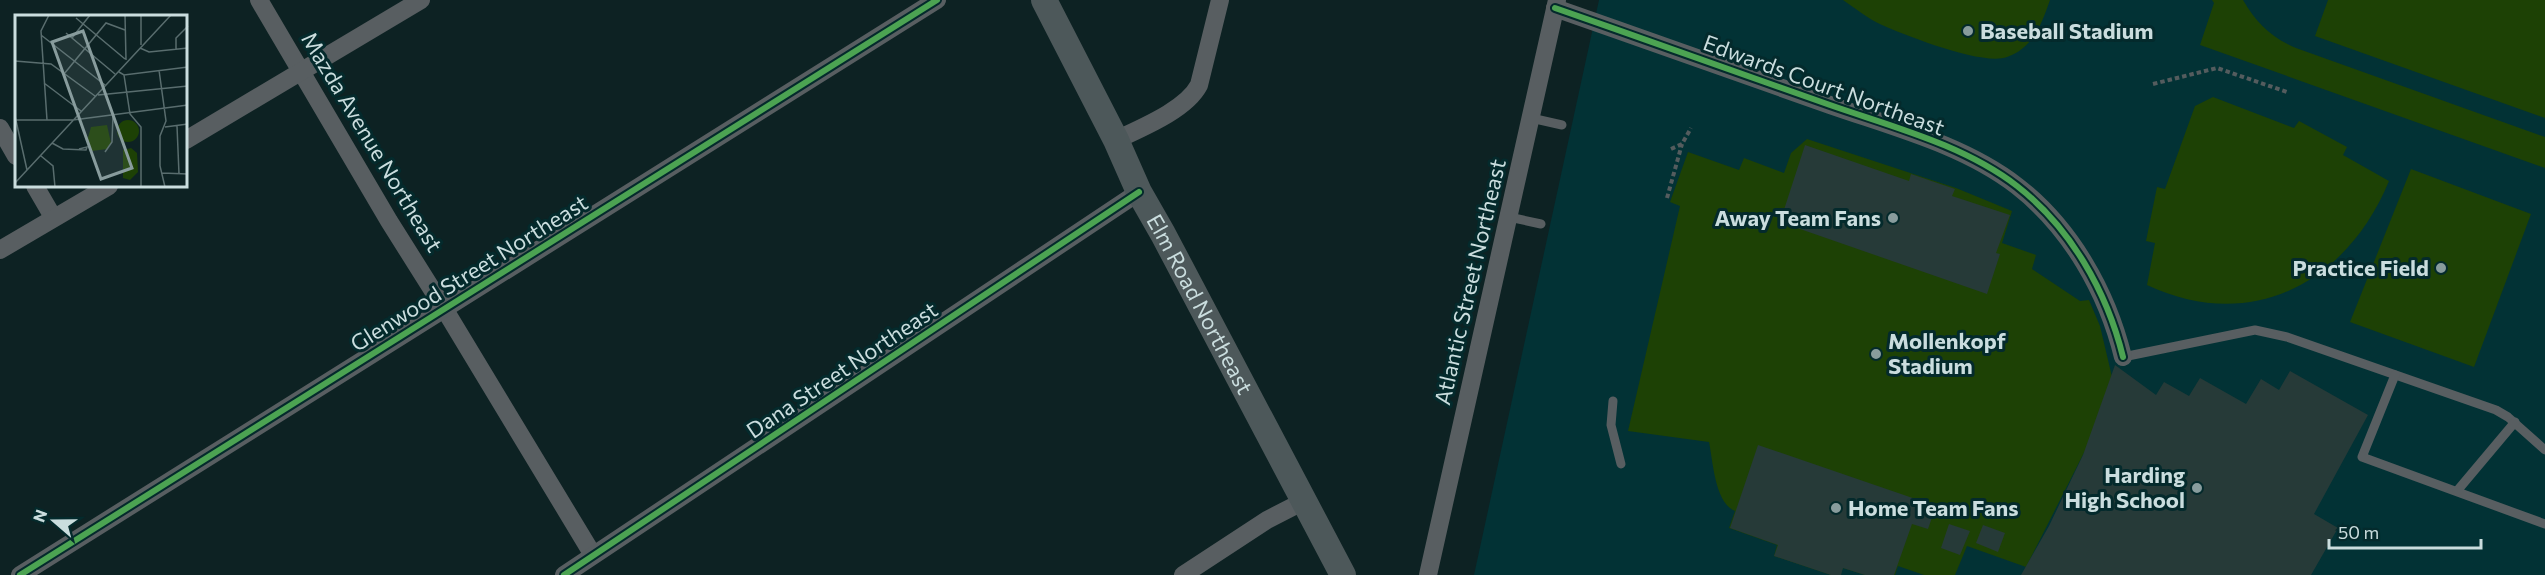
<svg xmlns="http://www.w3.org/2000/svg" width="2545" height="575" font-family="Commissioner,sans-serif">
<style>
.built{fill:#023235}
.park{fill:#1d4105}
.building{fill:#263a38}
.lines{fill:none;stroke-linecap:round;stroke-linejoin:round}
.path{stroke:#545c5e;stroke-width:4;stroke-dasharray:4.5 3;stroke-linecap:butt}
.lane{stroke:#585e61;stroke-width:9}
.street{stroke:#585e61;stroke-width:18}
.secondary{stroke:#4d585a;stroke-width:26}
.cycleway-casing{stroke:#042a2c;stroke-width:10}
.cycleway{stroke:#4ca352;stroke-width:6}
.poi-dot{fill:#889c9d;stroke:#042a2c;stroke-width:2}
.labels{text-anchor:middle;stroke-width:6;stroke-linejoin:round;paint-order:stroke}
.poi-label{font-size:22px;font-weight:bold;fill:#caddde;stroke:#042a2c;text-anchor:start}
.street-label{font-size:22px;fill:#caddde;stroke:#042a2c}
.inset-road{fill:none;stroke:#596d6e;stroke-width:1.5}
.view{fill:#889c9d;fill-opacity:0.15;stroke:#889c9d;stroke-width:3}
.inset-edge{fill:none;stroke:#caddde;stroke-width:3}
</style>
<rect width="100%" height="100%" fill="#0d2223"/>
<!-- built -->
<polygon class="built" points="1599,0 2545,0 2545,575 1474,575"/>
<!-- park -->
<g class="park">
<path d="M 1843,0 L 2050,0 C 2042,23 2033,48 2007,57 C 1983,66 1907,36 1882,25 C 1868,19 1855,8 1843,0 Z"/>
<path d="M 2212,0 L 2243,0 C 2256,23 2272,38 2296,48 L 2545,137 L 2545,168 L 2200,45 L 2214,3 Z"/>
<polygon points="2328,0 2545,0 2545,118 2315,36"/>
<path d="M 2213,97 L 2294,128 L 2299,121 L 2347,147 L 2343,155 L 2389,181 C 2347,283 2251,334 2147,285 L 2155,243 L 2146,241 L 2157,187 L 2165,189 L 2195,106 Z"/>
<path d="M 1807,139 L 1956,188 L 2012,211 L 2002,243 L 2036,255 L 2032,269 L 2080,301 L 2089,300 L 2100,326 L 2113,381 L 2095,431 L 2026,567 L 1967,546 L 1955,575 L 1924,575 L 1898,566 L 1895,575 L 1865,575 L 1843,568 L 1840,575 L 1831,575 L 1774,556 L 1777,545 L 1729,528 L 1735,511 C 1715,503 1713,462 1709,442 L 1628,431 L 1680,206 L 1670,202 L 1688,152 L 1739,170 L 1744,158 L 1784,173 L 1791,153 Z"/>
<polygon points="2411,169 2531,214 2474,367 2350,322"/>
</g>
<!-- building -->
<g class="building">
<polygon points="1805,145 1909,181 1911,174 1955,189 1952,196 2010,215 1996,253 2000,254 1987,294 1780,222"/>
<polygon points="2115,365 2156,395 2164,382 2189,396 2200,378 2246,404 2261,379 2279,390 2290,371 2368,415 2314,514 2338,528 2311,575 2021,575 2049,526 2083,455"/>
<polygon points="1758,445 1936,506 1928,529 1912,524 1894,575 1865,575 1843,568 1841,575 1831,575 1774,556 1778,545 1730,528"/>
<polygon points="1949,524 1970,531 1960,555 1941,548"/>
<polygon points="1983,525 2005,533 1998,552 1976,543"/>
</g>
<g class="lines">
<!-- path -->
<g class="path">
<polyline points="2153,84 2217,68 2287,92"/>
<polyline points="1671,149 1682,144 1691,128"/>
<polyline points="1667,198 1682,144"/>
</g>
<!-- lane -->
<g class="lane">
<polyline points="1531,118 1562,125"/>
<polyline points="1509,217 1541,224"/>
<polyline points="2123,357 2255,330 2287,337 2496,410 2508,417 2545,450"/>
<polyline points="2395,375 2362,457 2545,524"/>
<polyline points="1613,401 1611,425 1621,464"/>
<polyline points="2457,491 2515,422"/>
</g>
<!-- street -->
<g class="street">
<polyline points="259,0 389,221 445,310 593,555"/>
<path d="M 1555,8 C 1647,40 1739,73 1830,105 C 1893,127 1964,145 2017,186 C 2071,228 2107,292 2123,357"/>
<polyline points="0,128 16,156"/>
<polyline points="186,140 421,0"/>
<path d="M 1116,140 C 1141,128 1186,110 1199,85 L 1220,0"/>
<polyline points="35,186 53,217"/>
<polyline points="0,250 109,186"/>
<polyline points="20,575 937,0"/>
<polyline points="564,575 1139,192"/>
<polyline points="1183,575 1267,520 1304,501"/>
<polyline points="1428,575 1557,0"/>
</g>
<!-- secondary -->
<path class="secondary" id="s1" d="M 1044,0 L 1116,140 L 1139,192 L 1163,234 L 1343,575"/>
<defs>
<g id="cycleway">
<path d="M 1555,8 C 1647,40 1739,73 1830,105 C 1893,127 1964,145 2017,186 C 2071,228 2107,292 2123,357"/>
<polyline points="20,575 937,0"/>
<polyline points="564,575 1139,192"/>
</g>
</defs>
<!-- cycleway casing -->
<use href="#cycleway" class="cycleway-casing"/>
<!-- cycleway -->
<use href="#cycleway" class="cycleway"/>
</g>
<!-- markers -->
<g class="poi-dot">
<circle cx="1968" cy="31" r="6"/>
<circle cx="1893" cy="218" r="6"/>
<circle cx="2441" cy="268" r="6"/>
<circle cx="1876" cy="354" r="6"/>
<circle cx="2197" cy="488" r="6"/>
<circle cx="1836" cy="508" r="6"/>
</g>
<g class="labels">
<!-- poi labels -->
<g class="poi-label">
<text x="1980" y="39">Baseball Stadium</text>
<text x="1881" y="226" text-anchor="end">Away Team Fans</text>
<text x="2429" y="276" text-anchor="end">Practice Field</text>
<text x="1888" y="349">Mollenkopf<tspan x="1888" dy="25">Stadium</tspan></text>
<text x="2185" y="483" text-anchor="end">Harding<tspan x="2185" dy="25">High School</tspan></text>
<text x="1848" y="516">Home Team Fans</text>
</g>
<!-- street labels -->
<g class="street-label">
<text transform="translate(1824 85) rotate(20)" y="8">Edwards Court Northeast</text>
<text transform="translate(372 142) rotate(59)" y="8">Mazda Avenue Northeast</text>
<text transform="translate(469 273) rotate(-32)" y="8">Glenwood Street Northeast</text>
<text transform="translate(1470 282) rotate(-77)" y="8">Atlantic Street Northeast</text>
<text dy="8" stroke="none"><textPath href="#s1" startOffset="342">Elm Road Northeast</textPath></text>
<text transform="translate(842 370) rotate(-34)" y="8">Dana Street Northeast</text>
</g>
</g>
<!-- overview -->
<g transform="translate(15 15)">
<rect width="172" height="172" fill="#0d2223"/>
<path d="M102 116a11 11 0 1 1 22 0a11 11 0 1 1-22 0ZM 92,110 L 96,128 L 92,134 L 77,136 L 72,126 L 76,112 ZM 116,133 L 122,138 L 123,157 L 115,165 L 108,163 L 108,135 Z" fill="#1d4105"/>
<path class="inset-road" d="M 110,0 L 111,45M 61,3 L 110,44M 51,18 L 100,59M 26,20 L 90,70M 57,23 L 75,0M 126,30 L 126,0M 125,33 L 134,37 L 173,33M 161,34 L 161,23 L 173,11M 0,46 L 36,49 L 80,81M 144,55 L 151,106 L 145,121 L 145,151 L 150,172M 104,57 L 109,60 L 173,52M 49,59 L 91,8 L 110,15M 109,60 L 115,99 L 126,112 L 126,172M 29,68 L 66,96M 83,80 L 173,71M 0,101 L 12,155M 0,105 L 58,105 L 173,90M 32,105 L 26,16 L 34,0M 162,111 L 164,159M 150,112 L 173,109M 37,128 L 48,134 L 71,135 L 72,132 L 64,134M 90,137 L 97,127 L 98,100M 26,141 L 38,151 L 40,172M 147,158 L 173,159M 0,168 L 156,0"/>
<path class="view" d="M 68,16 L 117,153 L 86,164 L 37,27 Z"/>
<rect width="172" height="172" class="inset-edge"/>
</g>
<!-- north arrow -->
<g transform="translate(54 521) rotate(290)" stroke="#042a2c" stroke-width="4.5" paint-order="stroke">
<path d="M0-4.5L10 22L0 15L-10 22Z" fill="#caddde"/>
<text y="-9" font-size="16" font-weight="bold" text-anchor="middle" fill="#caddde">N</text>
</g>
<!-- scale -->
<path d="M2329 539v9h152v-9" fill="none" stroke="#caddde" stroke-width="3"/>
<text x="2338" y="539" font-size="18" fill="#caddde" stroke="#042a2c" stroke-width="4.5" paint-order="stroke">50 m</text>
</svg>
